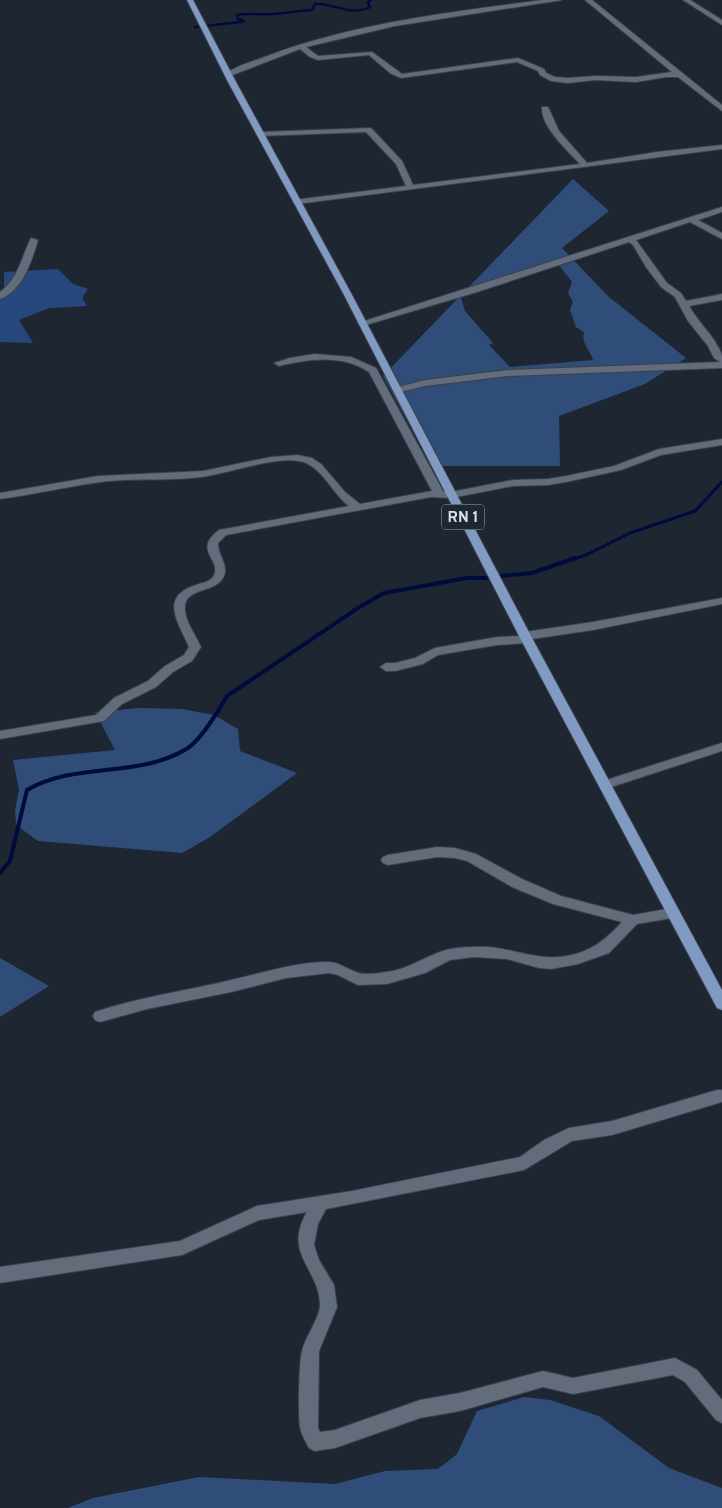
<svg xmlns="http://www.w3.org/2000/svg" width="722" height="1508" font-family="Overpass,sans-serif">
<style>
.green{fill:#304d7a;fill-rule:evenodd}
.forest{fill:#27487f}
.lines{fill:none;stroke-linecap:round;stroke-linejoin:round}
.stream-far2{stroke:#000b3d;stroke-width:2.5}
.stream-far1{stroke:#000b3d;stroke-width:3}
.stream{stroke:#000b3d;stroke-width:4}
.street-casing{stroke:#3b404b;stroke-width:2}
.primary-casing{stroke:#3b404b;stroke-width:2}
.street{fill:#636c7b;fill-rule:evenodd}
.primary{fill:#809ac2;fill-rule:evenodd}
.labels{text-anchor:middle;stroke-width:5;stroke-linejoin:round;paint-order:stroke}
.shield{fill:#1e2632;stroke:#a2a8b2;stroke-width:1}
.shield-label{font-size:15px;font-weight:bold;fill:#dbe0e9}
</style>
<rect width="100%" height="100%" fill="#1e2632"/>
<!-- green -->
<g class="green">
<path d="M 573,179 L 609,211 L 562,248 L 609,297 L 686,358 L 645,384 L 559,416 L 560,466 L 432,466 L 383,376 ZM 559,265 L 572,282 L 568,293 L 573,302 L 570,310 L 576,327 L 584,332 C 581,344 590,349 593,360 L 510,367 L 489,345 L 493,343 L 465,311 L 461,298 L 468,291 L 512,281 Z"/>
<polygon points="140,708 182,709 214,715 238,729 240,751 297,773 210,837 182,853 38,841 16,825 15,810 19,790 13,760 115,750 95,712"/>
<polygon points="0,958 49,986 0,1017"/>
<polygon points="524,1397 550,1400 599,1416 669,1468 722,1488 722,1508 68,1508 93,1498 199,1477 335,1484 385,1471 438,1469 457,1454 477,1411"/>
</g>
<!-- forest -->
<polygon class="forest" points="58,269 73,284 88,289 82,298 87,306 49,308 19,320 33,343 0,342 0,298 4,294 4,272"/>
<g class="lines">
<!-- stream-far2 -->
<path class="stream-far2" d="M 195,27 L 241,22 L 244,21 L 238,19 L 237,15 C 249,13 260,15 273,14 C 286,13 299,11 312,10 L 315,4 C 335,3 351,17 370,7 L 368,2 L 371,0"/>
<!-- stream-far1 -->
<polyline class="stream-far1" points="572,560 588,554 630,533 695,511 722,482"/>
<!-- stream -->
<g class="stream">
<polyline points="501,576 532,573 575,558"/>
<path d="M 0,873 L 10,861 L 27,790 C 76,761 139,779 188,748 C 201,739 219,710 227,696 L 358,608 L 384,593 L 467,578 L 487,578"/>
</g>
<defs>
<g id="street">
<path d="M 543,0 L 562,0 L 395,26 L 306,47 L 318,56 L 372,52 L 402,74 L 518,58 L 544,69 L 546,73 L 555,77 L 568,78 L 595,76 L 636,77 L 672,72 L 585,0 L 592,0 L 722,105 L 722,111 L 678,77 L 666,77 L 636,82 L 595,80 L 568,83 L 551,81 L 540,75 L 538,71 L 517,62 L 401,78 L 390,73 L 369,55 L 318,60 L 310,57 L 300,49 L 230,76 L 224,75 C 236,65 255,61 270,55 C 356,23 452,12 543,0 Z"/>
<polygon points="683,0 690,0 722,20 722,25"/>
<path d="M 542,107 L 548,107 L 559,131 L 587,163 L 657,152 L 722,145 L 722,149 L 297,204 L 293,202 L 294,200 L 406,186 L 396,164 L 366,132 L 260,136 L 256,134 L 260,132 L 371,128 L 402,161 L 413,185 L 580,164 C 568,151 540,126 542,107 Z"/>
<path d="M 722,207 L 722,212 L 698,220 L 722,233 L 722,239 L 690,222 L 636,240 L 667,283 L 681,293 L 686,301 L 722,294 L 722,300 L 689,306 C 697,321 718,340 722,356 C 722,359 722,364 722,368 L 508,376 L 425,386 L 397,393 L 392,390 L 394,388 L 425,380 L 508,370 L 720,362 L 714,358 L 708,346 L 688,321 L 675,297 L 661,287 L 646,267 L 633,245 L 629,242 L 477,292 L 366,325 L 360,325 L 358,323 Z"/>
<path d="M 31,238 L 38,240 C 32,260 23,291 0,299 L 0,292 C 19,278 21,258 31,238 Z"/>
<path d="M 315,354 L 351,357 L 376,368 L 443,491 L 451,492 L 513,480 L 548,479 L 566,476 L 614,466 L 659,449 L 722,439 L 722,445 L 661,455 L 621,470 L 566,482 L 548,485 L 513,486 L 451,498 L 431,497 L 226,535 L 218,543 C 217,554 229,565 224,576 C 216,596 178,584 186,616 C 189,627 196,636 201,647 L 192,661 L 173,672 L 156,687 L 122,704 L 104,721 L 0,739 L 0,731 L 96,715 L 114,698 L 148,681 L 165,666 L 184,655 L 189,647 C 179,623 158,597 196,585 C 201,583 210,582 213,577 C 224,560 191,551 219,530 L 349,506 C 333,494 324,471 306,463 C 282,453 228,474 201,477 C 171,481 140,478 109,481 C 73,485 37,494 0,499 L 0,493 L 98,476 L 203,471 L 271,457 L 298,455 L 312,458 L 321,464 L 345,492 L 360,504 L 432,491 L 369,372 C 341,354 310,359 279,366 L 274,363 L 290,358 Z"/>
<polygon points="722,598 722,604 593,630 532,639 531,642 527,643 497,645 438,655 423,664 395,671 386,671 380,667 386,663 395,663 415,658 435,648 497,637 519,636 525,632 593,622"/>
<polygon points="722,743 722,751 605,789 600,788 599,785 600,782"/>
<path d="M 437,847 L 455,848 L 476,854 L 522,879 L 561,896 L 633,915 L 672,908 L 677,909 L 679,913 L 677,917 L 672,918 L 637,924 L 609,953 L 578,964 L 551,969 L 539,968 L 507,959 L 474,957 L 450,960 L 425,973 L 387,984 L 358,985 L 338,975 L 329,973 L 286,978 L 231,992 L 147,1009 L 100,1022 L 95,1020 L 93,1016 L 95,1012 C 139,997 186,991 231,980 C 263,973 295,962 328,962 C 340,962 348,970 359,973 C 366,975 379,973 386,972 C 408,970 425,956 446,950 C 454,948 464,947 472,947 C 511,944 537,965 576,954 C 596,948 608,937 622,922 L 553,904 L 512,887 L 467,861 L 455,858 L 437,857 L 388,865 L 383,863 L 381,860 L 383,857 L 388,855 Z"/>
<path d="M 717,1090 L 722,1090 L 722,1102 L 612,1135 L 572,1141 L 524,1170 L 326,1209 L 318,1224 L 314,1245 L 319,1260 L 334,1285 L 337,1307 L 319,1351 L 318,1428 L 320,1432 L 335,1430 L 420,1400 L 460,1393 L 543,1371 L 573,1378 L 675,1358 L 697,1370 L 722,1400 L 722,1423 L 716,1420 L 685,1382 L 673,1375 L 573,1394 L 543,1387 L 460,1411 L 420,1418 L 335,1448 L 315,1451 L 309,1448 C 306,1442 301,1434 300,1427 C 298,1416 299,1361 302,1351 C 305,1337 320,1318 320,1305 C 320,1269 282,1254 307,1212 L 259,1220 L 182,1255 L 0,1283 L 0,1267 L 180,1241 L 257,1206 L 352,1191 L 520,1157 L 544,1140 L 569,1128 L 612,1121 Z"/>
</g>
<polygon id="primary" points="187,0 193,0 236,82 351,293 531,636 722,990 722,1010 717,1008 519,636 343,293 228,82"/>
</defs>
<!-- street casing -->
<use href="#street" class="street-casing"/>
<!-- primary casing -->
<use href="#primary" class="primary-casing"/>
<!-- street -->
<use href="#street" class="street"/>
<!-- primary -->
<use href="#primary" class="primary"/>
</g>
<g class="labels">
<!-- shield labels -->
<rect class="shield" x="442" y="504.5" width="42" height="25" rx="4"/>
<g class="shield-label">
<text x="463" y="522">RN 1</text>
</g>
</g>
</svg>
